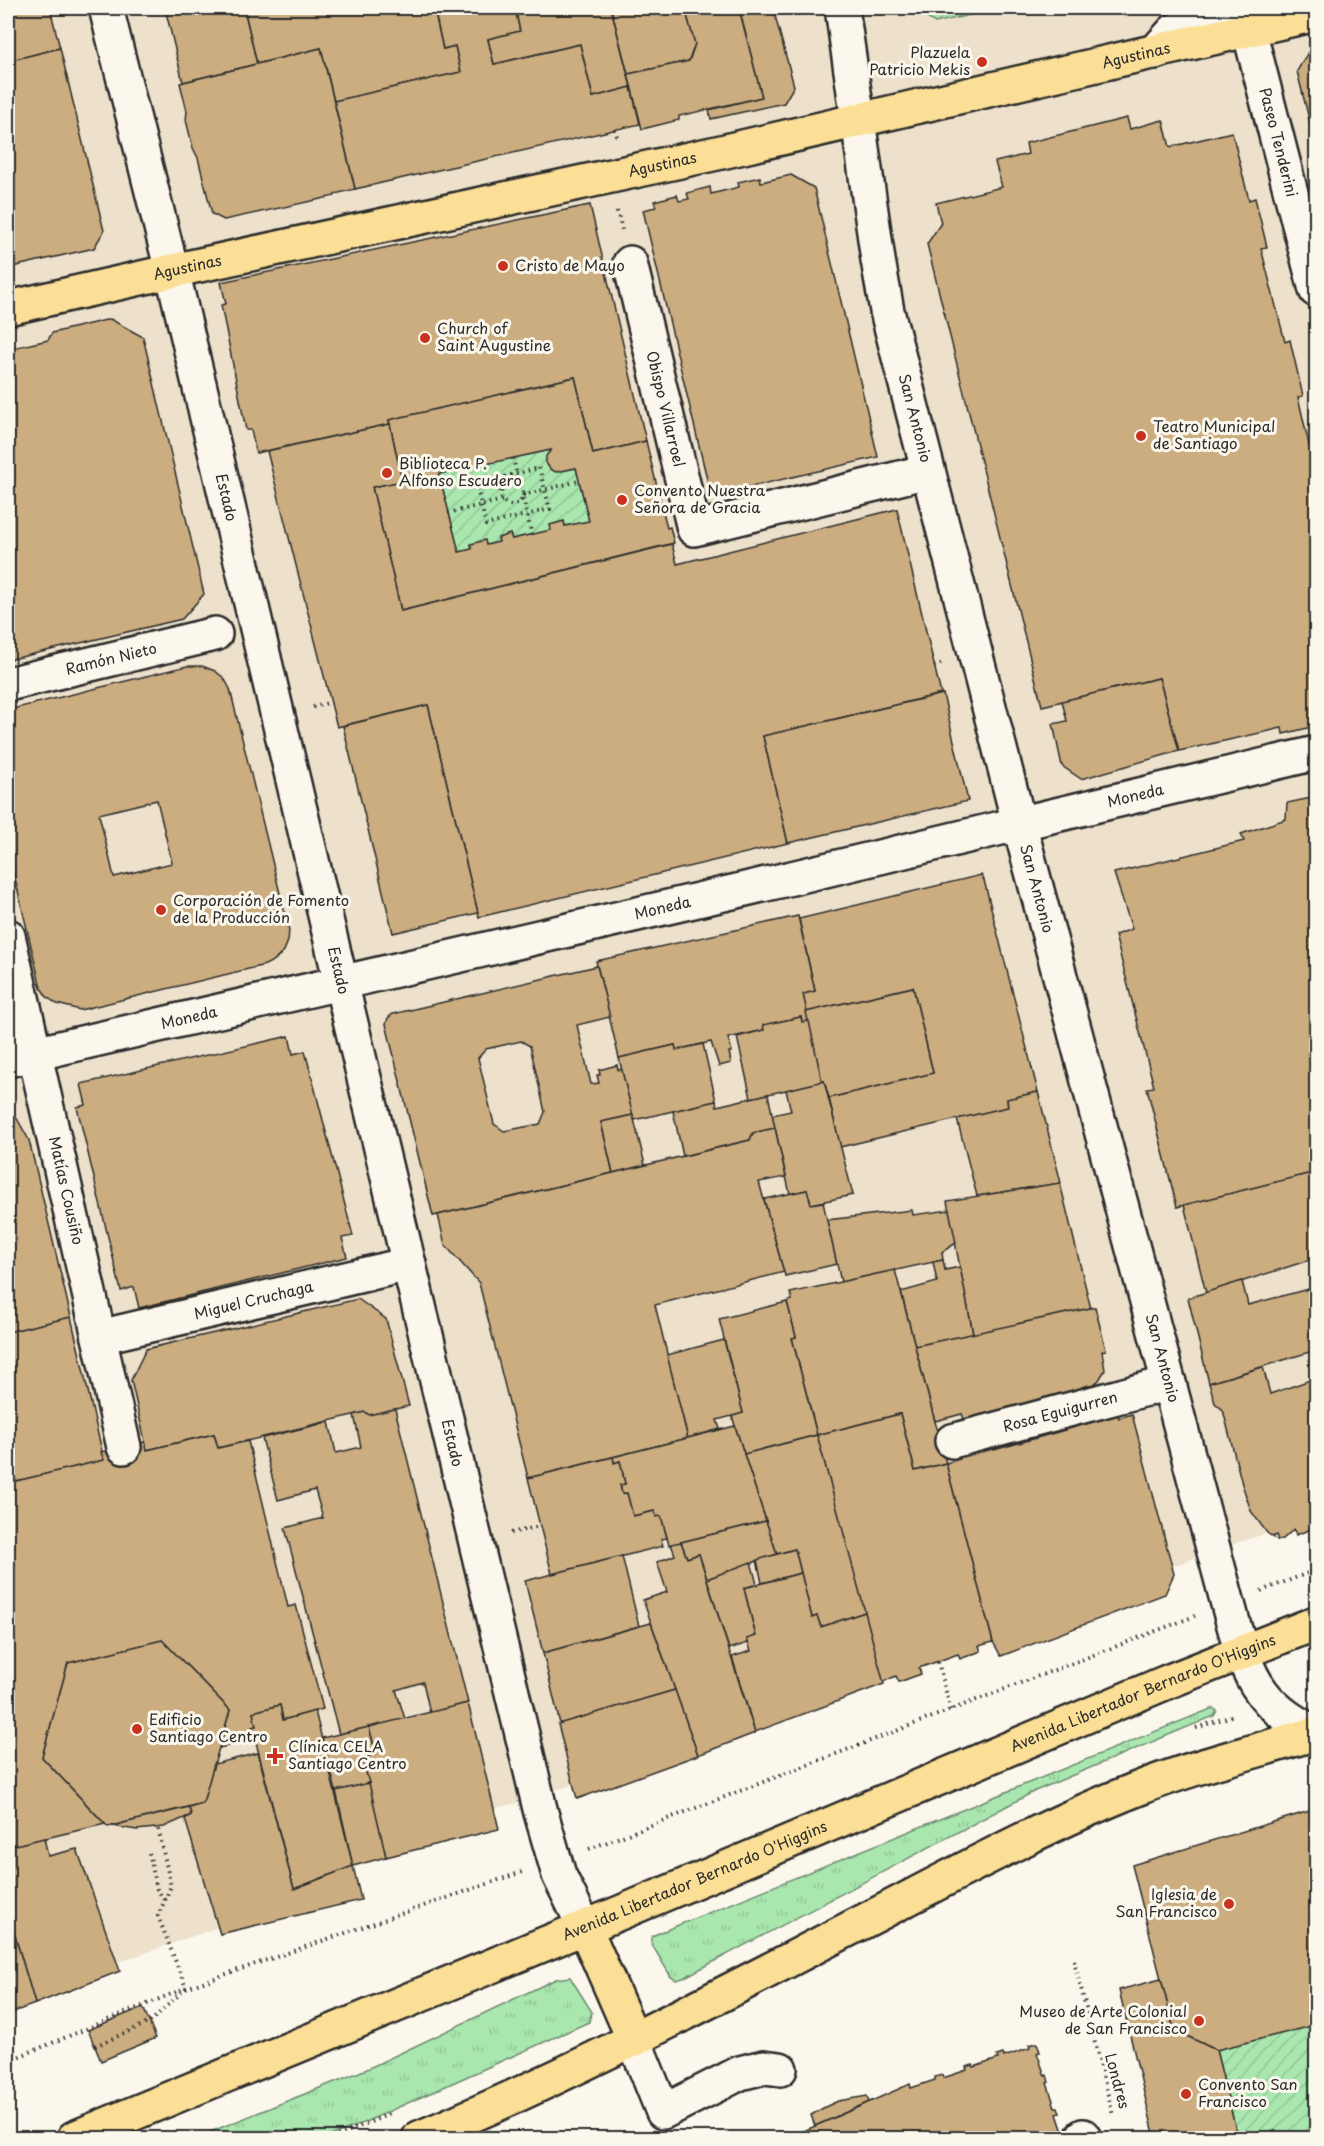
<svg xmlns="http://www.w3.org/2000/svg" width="1324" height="2146" font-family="'Playpen Sans',sans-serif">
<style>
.built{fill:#ede1cc}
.grass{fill:url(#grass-tufts);stroke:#6a896d;stroke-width:1.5}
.garden{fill:url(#garden-furrows);stroke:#6a896d;stroke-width:1.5}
.building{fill:#cbad80;stroke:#2b2b2b;stroke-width:1.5;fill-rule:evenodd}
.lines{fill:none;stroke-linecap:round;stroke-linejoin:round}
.minor-casing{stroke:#2b2b2b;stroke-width:38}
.major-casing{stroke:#2b2b2b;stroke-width:38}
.path{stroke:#2b2b2b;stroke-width:4;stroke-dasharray:1.5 4.5;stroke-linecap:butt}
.minor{stroke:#fbf7ec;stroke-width:33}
.major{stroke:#fbdf96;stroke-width:33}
.poi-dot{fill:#c8321e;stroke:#fbf7ec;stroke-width:2}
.labels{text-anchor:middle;stroke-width:6;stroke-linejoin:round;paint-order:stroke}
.poi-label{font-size:15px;fill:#2b2b2b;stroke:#fbf7ec;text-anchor:start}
.street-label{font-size:15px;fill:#2b2b2b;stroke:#fbf7ec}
</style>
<defs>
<pattern id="grass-tufts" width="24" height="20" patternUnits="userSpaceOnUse" patternTransform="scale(1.5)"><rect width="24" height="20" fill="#a9e7af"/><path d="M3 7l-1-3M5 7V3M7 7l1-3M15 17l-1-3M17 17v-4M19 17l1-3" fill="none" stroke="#92c697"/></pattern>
<pattern id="garden-furrows" width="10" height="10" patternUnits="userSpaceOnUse" patternTransform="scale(1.5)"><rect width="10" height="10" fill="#a9e7af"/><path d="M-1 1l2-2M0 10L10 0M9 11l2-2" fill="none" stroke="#92c697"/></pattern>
</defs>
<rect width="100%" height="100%" fill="#fbf7ec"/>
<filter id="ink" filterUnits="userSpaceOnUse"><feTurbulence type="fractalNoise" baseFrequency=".0167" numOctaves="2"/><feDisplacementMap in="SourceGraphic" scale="12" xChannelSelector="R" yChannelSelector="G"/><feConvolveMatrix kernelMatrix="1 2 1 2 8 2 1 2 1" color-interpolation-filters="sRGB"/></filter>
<g filter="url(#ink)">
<!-- built -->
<polygon class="built" points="8,8 1316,8 1316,1527 1296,1535 1293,1529 1283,1539 1277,1540 1276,1535 1274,1536 1274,1538 1267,1533 1234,1544 532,1799 339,1848 347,1882 8,2001"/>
<!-- grass -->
<g class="grass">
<polygon points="1213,1708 1217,1711 1214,1716 1035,1791 683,1978 676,1980 671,1977 651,1943 651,1938 654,1935"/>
<polygon points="570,1977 592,2012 589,2022 363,2123 325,2138 195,2138 367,2069 556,1979"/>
</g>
<!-- garden -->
<g class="garden">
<polygon points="925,8 1000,8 935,23 927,18"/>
<polygon points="551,450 550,469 557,472 576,468 589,521 565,526 564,521 550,525 551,530 512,539 510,534 498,538 499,542 486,545 484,541 471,544 472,549 459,552 439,474"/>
<polygon points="1316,2025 1316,2138 1238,2138 1216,2050"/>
</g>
<!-- building -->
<g class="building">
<polygon points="8,8 50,8 60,48 8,61"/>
<polygon points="165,8 244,8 257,64 183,82"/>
<polygon points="244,8 434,8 443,49 455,46 461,72 334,101 321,48 257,64"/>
<polygon points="434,8 515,8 520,31 488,39 494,64 580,44 593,97 631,87 640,124 355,189 334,101 461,72 455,46 443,49"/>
<polygon points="515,8 611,8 631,87 593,97 580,44 494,64 488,39 520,31"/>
<polygon points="611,8 685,8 695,44 689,61 628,74"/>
<polygon points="685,8 739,8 762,97 679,116 679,120 642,129 628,74 689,61 695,44"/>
<polygon points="739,8 791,8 774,12 794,86 784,103 711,119 709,110 762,97"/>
<polygon points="60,48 104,231 94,248 8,268 8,61"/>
<polygon points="321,48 355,189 335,194 335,196 224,220 212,214 198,158 193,148 186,120 187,111 180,83"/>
<polygon points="1316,48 1316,147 1297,71 1310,49"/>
<polygon points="1127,118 1130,129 1163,120 1170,147 1232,132 1249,200 1255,198 1267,247 1261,248 1285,342 1290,340 1303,396 1298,397 1316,475 1316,726 1283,734 1282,728 1179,751 1159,678 1042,706 927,244 941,223 936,203 1002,187 995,162 1028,154 1026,143"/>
<polygon points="791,175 814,188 878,457 711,496 643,210 656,207 654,201 677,195 679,201 689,199 687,193 710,187 711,194 739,187 738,182 760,177 761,182"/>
<polygon points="590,205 646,441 593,454 575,377 389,420 390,424 256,453 251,430 246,430 221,305 226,304 221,282"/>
<polygon points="110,319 143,337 204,594 182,619 8,660 8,349 48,340 52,333"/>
<path d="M 575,377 L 593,454 L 646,441 L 667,528 L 670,527 L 674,543 L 401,611 L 372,487 L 402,481 L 389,420 ZM 551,450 L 546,456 L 546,463 L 550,469 L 556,472 L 576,468 L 589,521 L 565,526 L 564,521 L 550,525 L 551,530 L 512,539 L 510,534 L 498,538 L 499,542 L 486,545 L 485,540 L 471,544 L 472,549 L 459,552 L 439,474 Z"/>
<polygon points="390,424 402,481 372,487 401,611 672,544 677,564 897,509 941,694 763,736 788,843 479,917 428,705 337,727 267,451"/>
<path d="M 187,666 L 202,666 L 215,671 L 224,678 L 230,689 L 289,930 L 288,941 L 284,951 L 275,960 L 265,965 L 80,1010 L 57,1004 L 47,997 L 41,988 L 8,849 L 8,710 ZM 157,800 L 172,863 L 114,877 L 99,814 Z"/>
<polygon points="1159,678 1179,751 1081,779 1062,766 1053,724 1067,721 1062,701"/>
<polygon points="943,694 968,801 788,843 763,736"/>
<polygon points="428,705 478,913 393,933 343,726"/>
<polygon points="1316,797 1316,1172 1177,1207 1147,1088 1154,1087 1115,935 1132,929 1114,873 1244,841 1241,834 1286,819 1287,803"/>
<polygon points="981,875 984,880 1038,1092 1007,1099 1008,1107 840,1147 829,1098 933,1073 913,987 806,1012 803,994 815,991 799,919"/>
<polygon points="798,916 815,991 803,994 809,1021 802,1022 801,1017 763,1025 764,1030 728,1038 732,1052 729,1052 731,1063 719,1066 711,1042 676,1050 675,1045 619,1058 596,961"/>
<path d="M 597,966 L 610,1017 L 577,1025 L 591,1084 L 599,1083 L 597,1075 L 600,1075 L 599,1070 L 617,1065 L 618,1070 L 622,1069 L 633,1115 L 601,1122 L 613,1173 L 433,1216 L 386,1024 L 388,1018 L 393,1014 ZM 521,1041 L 530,1046 L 545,1112 L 540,1124 L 504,1131 L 494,1124 L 478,1058 L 486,1049 Z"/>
<polygon points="913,987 933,1073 829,1098 824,1081 822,1082 806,1012"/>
<polygon points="801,1017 802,1022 809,1021 822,1082 751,1098 737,1037 764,1030 763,1025"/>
<polygon points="289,1036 293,1054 305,1051 353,1236 342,1238 347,1257 139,1308 134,1287 121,1291 77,1107 86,1105 81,1084"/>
<polygon points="703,1044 716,1101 634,1120 619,1058 675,1045 676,1050"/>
<polygon points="824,1081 853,1195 811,1204 807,1190 790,1194 772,1115 791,1111 786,1090"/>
<polygon points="1038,1092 1061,1183 977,1196 957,1119 1008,1107 1007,1099"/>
<polygon points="768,1094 775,1128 753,1133 750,1140 683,1156 673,1111 716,1101 717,1106"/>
<polygon points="8,1110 15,1115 29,1140 71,1317 8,1332"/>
<polygon points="633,1115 645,1165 613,1173 601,1122"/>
<polygon points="775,1128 786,1177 759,1182 784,1272 655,1305 688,1438 528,1478 479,1283 445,1245 438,1215 750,1140 753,1133"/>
<polygon points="1316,1172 1316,1258 1206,1293 1184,1205"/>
<polygon points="1060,1183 1091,1309 973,1334 947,1201"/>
<polygon points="807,1190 811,1204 823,1202 837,1264 785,1276 764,1199"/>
<polygon points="912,1210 913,1215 949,1210 956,1243 942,1252 943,1260 841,1282 827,1220"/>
<polygon points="943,1260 945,1270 960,1267 973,1334 915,1346 901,1292 937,1282 933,1262"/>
<polygon points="895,1270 946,1463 915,1471 900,1414 817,1435 792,1338 796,1337 787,1302 792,1300 790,1293"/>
<polygon points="1242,1281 1248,1305 1316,1287 1316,1350 1209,1383 1188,1298"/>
<polygon points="358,1299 386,1319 409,1406 369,1415 365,1412 218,1448 214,1434 147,1450 131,1380 146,1349"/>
<polygon points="787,1302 796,1337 792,1338 817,1435 744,1454 732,1416 743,1413 719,1319"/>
<polygon points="1095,1307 1106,1350 1102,1351 1105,1370 1099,1380 1094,1384 1082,1387 1083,1389 964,1419 962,1414 935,1421 915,1346"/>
<polygon points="71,1317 104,1460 8,1483 8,1332"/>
<polygon points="724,1340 743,1413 717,1420 720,1429 688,1438 667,1355"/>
<polygon points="1263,1367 1270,1394 1316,1378 1316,1527 1296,1535 1294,1529 1283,1539 1277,1540 1277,1535 1274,1536 1274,1538 1267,1533 1251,1511 1242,1484 1223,1410 1215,1403 1209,1383"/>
<polygon points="395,1409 468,1703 430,1713 423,1682 396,1690 405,1719 339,1734 285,1528 323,1518 315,1490 278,1500 262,1438 329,1422 336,1453 361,1447 354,1415 365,1412 369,1415"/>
<polygon points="900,1414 915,1471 946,1463 993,1642 979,1646 981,1651 960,1659 958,1654 919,1668 921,1674 899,1682 896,1676 883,1682 817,1435"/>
<polygon points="1132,1414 1174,1574 1165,1594 1001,1656 993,1642 946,1463 960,1459 957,1446 991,1437 994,1450 1118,1415 1119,1418"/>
<polygon points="735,1426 766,1521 669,1545 661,1516 656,1517 655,1511 633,1516 627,1493 622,1494 620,1485 625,1484 620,1461 614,1463 613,1457"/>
<polygon points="214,1434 218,1448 248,1441 288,1607 296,1605 323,1709 283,1720 280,1705 253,1712 256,1726 252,1727 255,1740 219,1748 230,1710 162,1640 68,1663 42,1757 105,1824 8,1847 8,1483 104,1460 101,1452 145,1442 147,1450"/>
<polygon points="817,1435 865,1612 821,1627 817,1616 812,1618 795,1549 777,1554 744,1454"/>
<polygon points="613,1457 614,1463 620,1461 625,1484 620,1485 622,1494 627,1493 633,1516 655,1511 656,1517 661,1516 667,1538 661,1539 663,1546 552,1574 528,1478"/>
<polygon points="766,1521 777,1554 707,1579 699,1554 687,1558 681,1542"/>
<polygon points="681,1542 687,1558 699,1554 755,1733 698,1755 643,1600 667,1592 657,1562 675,1555 671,1544"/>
<polygon points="795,1549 801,1573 762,1583 757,1560"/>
<polygon points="622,1556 639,1626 543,1653 525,1581"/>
<polygon points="751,1562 757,1584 744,1588 756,1636 747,1639 748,1643 729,1649 707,1579"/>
<polygon points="801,1573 812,1618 817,1616 821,1627 865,1612 884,1684 755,1732 732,1657 751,1651 747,1639 756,1636 744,1588"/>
<polygon points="651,1623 675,1690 560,1724 543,1653"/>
<polygon points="162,1640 230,1710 219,1748 203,1803 108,1827 42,1757 68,1663"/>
<polygon points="675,1690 698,1755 577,1799 558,1724"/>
<polygon points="468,1703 499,1829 386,1857 362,1758 376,1754 369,1727"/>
<polygon points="280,1705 283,1720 315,1711 353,1866 294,1889 252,1727 256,1726 253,1712"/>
<polygon points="369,1727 376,1754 362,1758 369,1783 336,1791 322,1738"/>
<polygon points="258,1753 294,1889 353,1866 361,1900 220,1934 185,1819 191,1815 189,1807 203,1803 214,1764"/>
<polygon points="369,1783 386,1857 353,1866 336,1791"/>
<polygon points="189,1807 191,1815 164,1827 137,1830 112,1826"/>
<polygon points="1316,1809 1316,2025 1216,2050 1174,2030 1132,1865"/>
<polygon points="44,1838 48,1856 77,1849 120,1971 35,2004 8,1912 8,1847"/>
<polygon points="11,1922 35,2004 8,2014 8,1923"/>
<polygon points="1161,1979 1174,2030 1216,2050 1238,2138 1155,2138 1119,1990"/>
<polygon points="143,2007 156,2038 101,2061 88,2030"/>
<polygon points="1037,2043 1040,2052 1037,2053 1045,2076 1047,2075 1049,2082 1047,2083 1055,2107 1058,2107 1060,2113 1057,2114 1065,2138 1068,2137 1069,2138 788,2138 910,2084 911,2088 935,2080 935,2077 942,2075 943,2078 967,2070 966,2067 973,2065 974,2067 998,2059 997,2056 1003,2054 1004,2057 1030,2048 1029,2045"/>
<polygon points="867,2096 869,2102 815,2126 811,2115 825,2107 838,2101"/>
</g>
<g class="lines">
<defs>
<g id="minor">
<path id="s1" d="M 106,8 L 177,291 L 334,953 L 541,1813 L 559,1875 L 585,1928"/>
<path id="s2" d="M 842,8 L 878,260 L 887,311 L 1019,823 L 1228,1604 C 1245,1666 1253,1705 1316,1733"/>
<path id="s3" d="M 1249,30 L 1316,290"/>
<polyline points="1155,52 1174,31 1189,23 1252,8"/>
<path id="s4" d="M 630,263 L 694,529 L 928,471"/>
<path id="s5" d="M 8,684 L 215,634"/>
<path id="s6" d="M 8,936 L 124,1447"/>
<path id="s7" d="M 8,1060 L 741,890 L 1316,753"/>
<path id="s8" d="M 99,1337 L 409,1264"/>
<path id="s9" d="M 952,1441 L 1169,1383"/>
<polyline points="634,2040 663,2112 740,2073 764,2067 780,2069"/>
<polyline points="1083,2136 1084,2138"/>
</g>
<g id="major">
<path id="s10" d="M 8,308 L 172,271 L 717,153 L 1316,14"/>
<polyline points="585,1928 634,2040"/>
<path id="s11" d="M 74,2138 L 622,1912 L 1167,1682 L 1316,1623"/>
<path d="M 419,2138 C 576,2073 726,1992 878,1914 C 963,1870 1048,1824 1137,1789 C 1195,1766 1257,1751 1316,1733"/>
</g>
</defs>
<!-- minor casing -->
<use href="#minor" class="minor-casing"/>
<!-- major casing -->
<use href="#major" class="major-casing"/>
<!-- path -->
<g class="path">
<polyline points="615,129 618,140"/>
<polyline points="617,211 622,230"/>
<polyline points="513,458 519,485"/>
<polygon points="539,468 550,509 486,525 476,484"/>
<circle cx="512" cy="494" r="11"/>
<polyline points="523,495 579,481"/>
<polyline points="523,499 532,535"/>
<polyline points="448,513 503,500"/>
<polyline points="934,666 943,663"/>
<polyline points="313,707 331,702"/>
<polyline points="511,1533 540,1526"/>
<polyline points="1261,1591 1316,1570"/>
<polyline points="938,1662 951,1710"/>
<polyline points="1196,1728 1234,1715"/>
<polyline points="589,1849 1195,1616"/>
<polyline points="149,1853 157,1889 165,1901"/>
<polyline points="1074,1960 1113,2115"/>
<polyline points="95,2046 150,2022 186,1988 158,1916 171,1886 158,1828"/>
<polyline points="8,2061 186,1988 522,1872"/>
<polyline points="332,2138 392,2113"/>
</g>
<!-- minor -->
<use href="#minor" class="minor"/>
<!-- major -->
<use href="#major" class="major"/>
</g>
</g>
<!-- markers -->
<g class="poi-dot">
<circle cx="982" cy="62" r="6"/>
<circle cx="503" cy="266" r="6"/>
<circle cx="425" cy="338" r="6"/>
<circle cx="1141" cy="436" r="6"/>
<circle cx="387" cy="473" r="6"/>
<circle cx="622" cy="500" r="6"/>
<circle cx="161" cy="910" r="6"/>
<circle cx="137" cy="1729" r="6"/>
<path d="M272 1747h6v6h6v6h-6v6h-6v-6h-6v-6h6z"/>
<circle cx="1229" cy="1904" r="6"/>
<circle cx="1199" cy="2021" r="6"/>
<circle cx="1186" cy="2094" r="6"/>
</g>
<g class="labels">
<!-- poi labels -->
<g class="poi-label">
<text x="970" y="58" text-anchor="end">Plazuela<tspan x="970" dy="17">Patricio Mekis</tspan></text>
<text x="515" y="271">Cristo de Mayo</text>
<text x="437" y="334">Church of<tspan x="437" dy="17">Saint Augustine</tspan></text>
<text x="1153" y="432">Teatro Municipal<tspan x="1153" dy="17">de Santiago</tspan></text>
<text x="399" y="469">Biblioteca P.<tspan x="399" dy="17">Alfonso Escudero</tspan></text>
<text x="634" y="496">Convento Nuestra<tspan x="634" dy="17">Señora de Gracia</tspan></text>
<text x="173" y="906">Corporación de Fomento<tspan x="173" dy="17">de la Producción</tspan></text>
<text x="149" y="1725">Edificio<tspan x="149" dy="17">Santiago Centro</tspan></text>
<text x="288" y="1752">Clínica CELA<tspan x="288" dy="17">Santiago Centro</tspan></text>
<text x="1217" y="1900" text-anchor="end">Iglesia de<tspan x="1217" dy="17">San Francisco</tspan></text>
<text x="1187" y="2017" text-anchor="end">Museo de Arte Colonial<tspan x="1187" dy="17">de San Francisco</tspan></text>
<text x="1198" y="2090">Convento San<tspan x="1198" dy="17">Francisco</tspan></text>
</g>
<!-- street labels -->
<g class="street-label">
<text dy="5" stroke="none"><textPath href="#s10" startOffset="1156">Agustinas</textPath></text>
<text dy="5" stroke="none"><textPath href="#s3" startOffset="116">Paseo Tenderini</textPath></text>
<text dy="5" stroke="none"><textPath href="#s10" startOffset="670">Agustinas</textPath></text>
<text dy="5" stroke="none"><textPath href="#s10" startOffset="184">Agustinas</textPath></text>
<text dy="5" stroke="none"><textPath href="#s4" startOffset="150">Obispo Villarroel</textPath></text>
<text dy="5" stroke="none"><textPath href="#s2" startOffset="417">San Antonio</textPath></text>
<text dy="5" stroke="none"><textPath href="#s1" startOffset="504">Estado</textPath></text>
<text dy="5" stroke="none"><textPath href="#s5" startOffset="106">Ramón Nieto</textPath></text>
<text dy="5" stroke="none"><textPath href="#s7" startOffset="1158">Moneda</textPath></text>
<text dy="5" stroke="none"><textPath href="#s2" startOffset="903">San Antonio</textPath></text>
<text dy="5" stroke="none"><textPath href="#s7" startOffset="672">Moneda</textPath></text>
<text dy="5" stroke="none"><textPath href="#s1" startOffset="990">Estado</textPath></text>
<text dy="5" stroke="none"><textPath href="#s7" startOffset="186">Moneda</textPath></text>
<text dy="5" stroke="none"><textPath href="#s6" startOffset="261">Matías Cousiño</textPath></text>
<text dy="5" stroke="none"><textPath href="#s8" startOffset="159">Miguel Cruchaga</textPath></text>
<text dy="5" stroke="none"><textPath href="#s2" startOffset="1389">San Antonio</textPath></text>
<text dy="5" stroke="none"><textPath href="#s9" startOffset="112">Rosa Eguigurren</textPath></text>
<text dy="5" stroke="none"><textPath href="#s1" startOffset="1476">Estado</textPath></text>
<text dy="5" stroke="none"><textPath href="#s11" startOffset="1158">Avenida Libertador Bernardo O'Higgins</textPath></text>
<text dy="5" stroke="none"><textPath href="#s11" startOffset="672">Avenida Libertador Bernardo O'Higgins</textPath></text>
<text transform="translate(1117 2081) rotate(75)" y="5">Londres</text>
</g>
</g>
<!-- margin -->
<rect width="1324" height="2146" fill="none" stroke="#fbf7ec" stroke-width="30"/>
<rect x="15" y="15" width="1294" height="2116" fill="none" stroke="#2b2b2b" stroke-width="2" filter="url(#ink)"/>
</svg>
